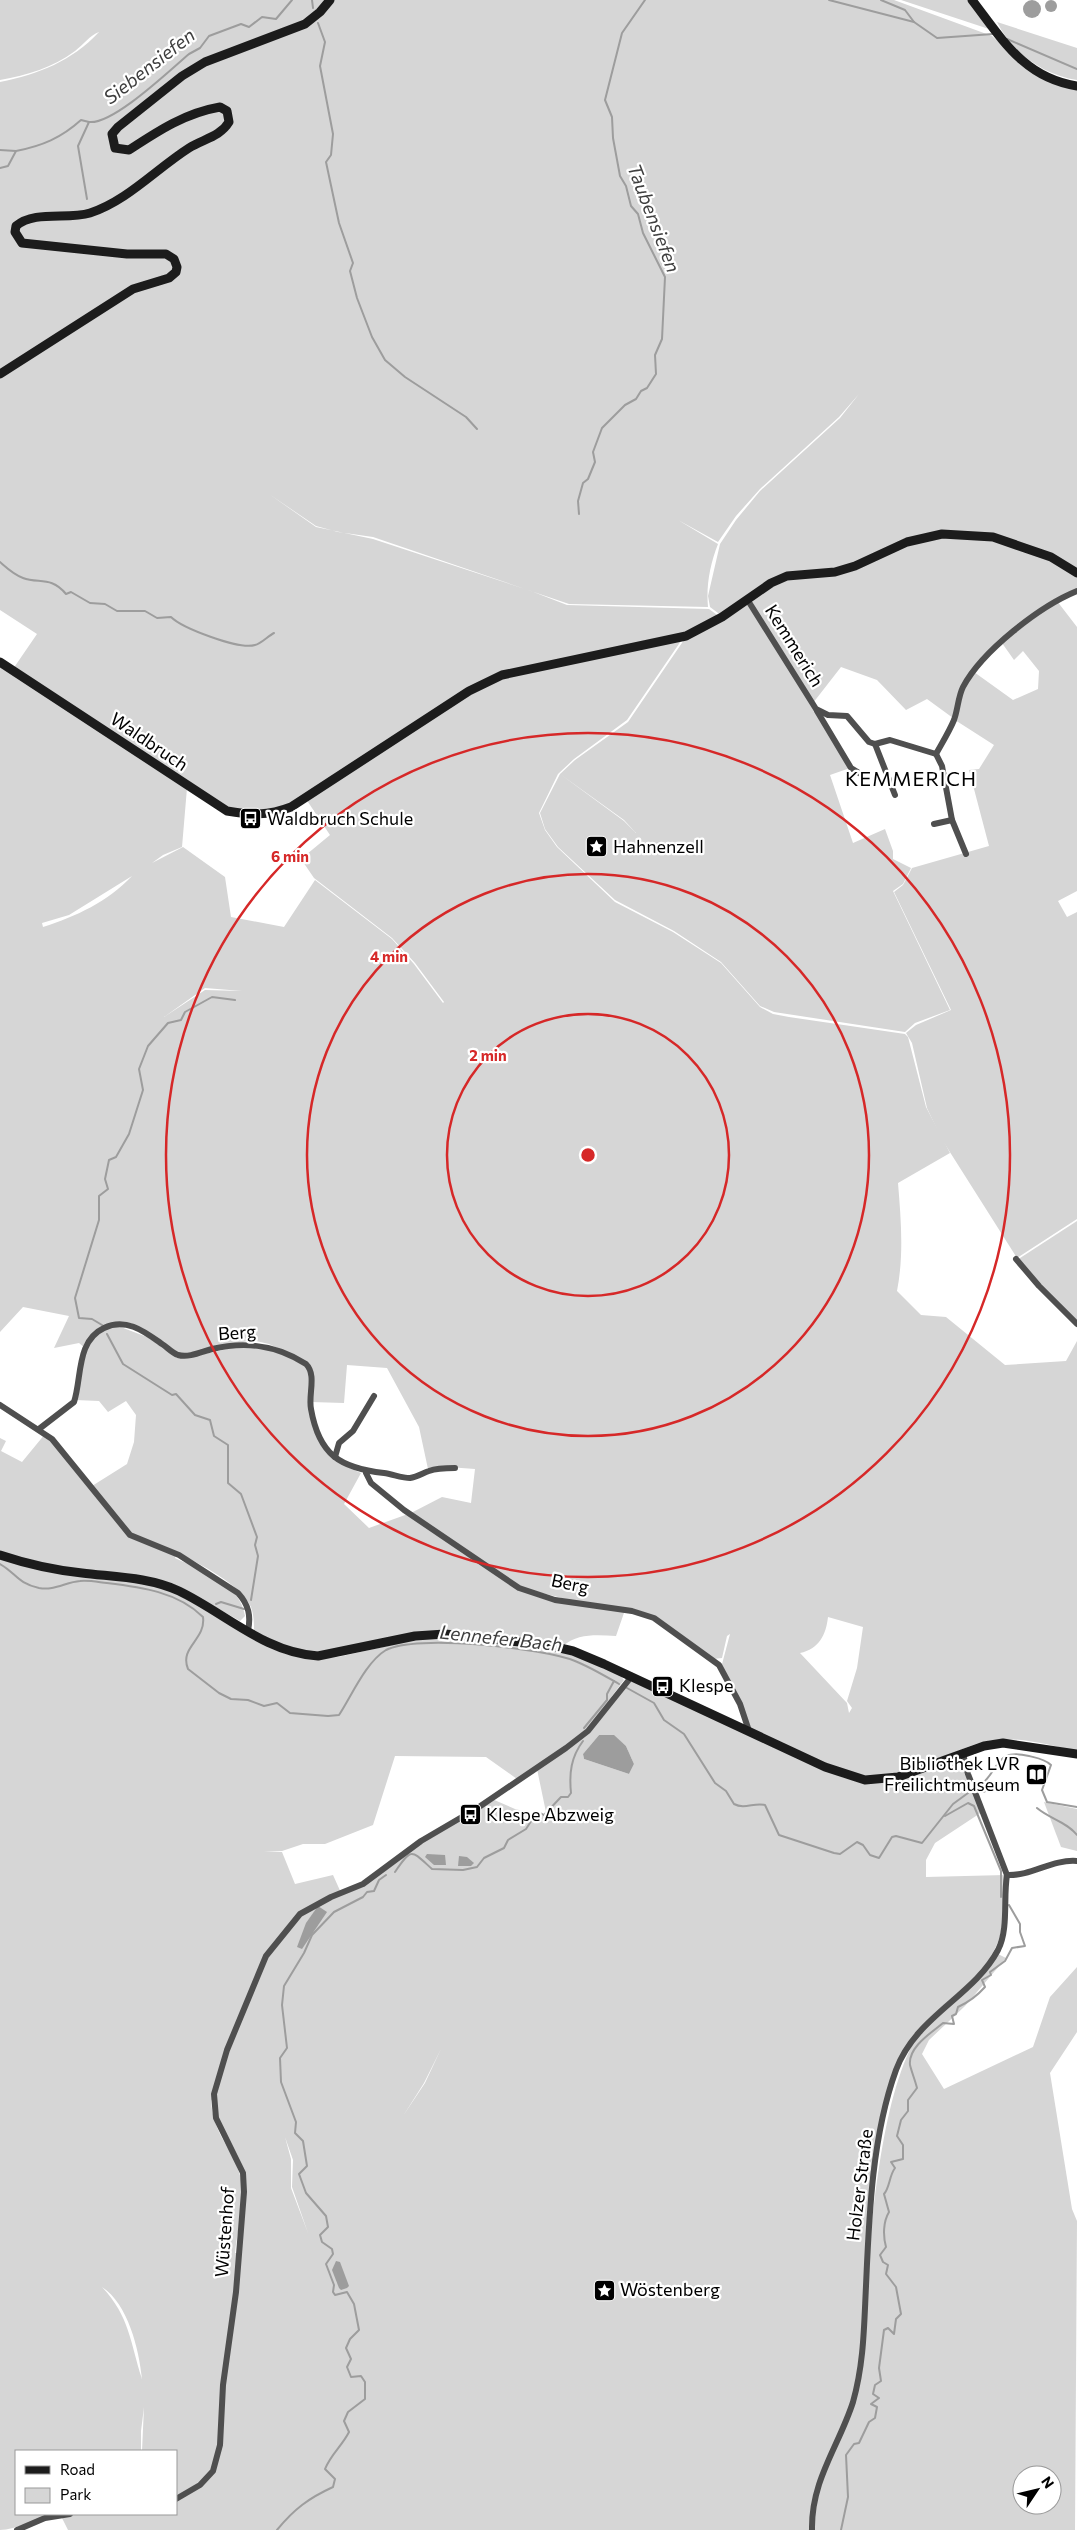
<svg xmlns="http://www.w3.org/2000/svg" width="1077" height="2530" font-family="Commissioner,sans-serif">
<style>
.green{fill:#d6d6d6;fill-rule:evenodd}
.water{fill:#9d9d9d}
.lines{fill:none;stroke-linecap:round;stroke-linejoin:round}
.stream{stroke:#9d9d9d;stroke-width:2}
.street{stroke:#4f4f4f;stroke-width:6}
.secondary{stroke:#1c1c1c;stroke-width:9}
.ring{fill:none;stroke:#d62828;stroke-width:2.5}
.labels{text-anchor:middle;stroke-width:4.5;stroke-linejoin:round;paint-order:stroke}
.street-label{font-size:18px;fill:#000;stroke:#fff}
.poi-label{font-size:18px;fill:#000;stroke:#fff;text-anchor:start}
.water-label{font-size:19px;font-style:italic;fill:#3e3e3e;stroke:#fff}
.quarter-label{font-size:20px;letter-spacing:1px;fill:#000;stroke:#fff}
.centre{fill:#d62828;stroke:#fff;stroke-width:2.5}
.ring-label{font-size:15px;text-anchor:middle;font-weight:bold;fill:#d62828;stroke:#fff;stroke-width:4.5;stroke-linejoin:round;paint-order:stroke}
</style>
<rect width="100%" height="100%" fill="#fff"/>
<!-- green -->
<g class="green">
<path d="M 0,0 L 326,0 L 328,8 L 334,0 L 894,0 L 992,36 L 1034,74 L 1044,80 L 1077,88 L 1077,589 L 1027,618 L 973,671 L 953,718 L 927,699 L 906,710 L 877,680 L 841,667 L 813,703 L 850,768 L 830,775 L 853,843 L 885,829 L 893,851 L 893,859 L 911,868 L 903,884 L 893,891 L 950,1010 L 915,1023 L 905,1032 L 774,1012 L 760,1006 L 721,962 L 674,931 L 615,900 L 558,847 L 545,829 L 540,813 L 560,774 L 624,821 L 636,833 L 624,820 L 560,774 L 575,760 L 628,722 L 686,637 L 788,578 L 835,573 L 942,532 L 834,570 L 787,574 L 722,616 L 710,607 L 708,596 L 720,544 L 736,520 L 760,491 L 840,418 L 859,394 L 839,417 L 760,489 L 736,516 L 718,542 L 678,520 L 718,544 C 710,564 706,586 708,607 L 569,604 L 373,537 L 338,532 L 316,526 L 269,494 L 316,527 L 373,539 L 531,591 L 567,605 L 709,609 L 720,617 L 685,633 L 501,674 L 290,805 L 273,812 L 227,809 L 13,669 L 37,634 L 0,610 L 0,82 C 39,74 72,61 99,32 C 90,35 83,45 75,51 C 52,68 28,75 0,80 Z"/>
<polygon points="901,0 968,0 989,29"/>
<path d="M 997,22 L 1077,48 L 1077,80 C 1044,75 1012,53 997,22 Z"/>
<polygon points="1057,601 1077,627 1077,891 1058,901 1067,917 1077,912 1077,1219 1017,1258 941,1138 927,1108 912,1043 906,1033 916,1025 951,1010 894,892 903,885 912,868 989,846 969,770 979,769 994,745 955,720 964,688 974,672 1013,700 1038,689 1039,671 1023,651 1014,660 1002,643"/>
<path d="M 683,638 L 627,720 L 574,759 L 558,774 L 539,813 L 545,830 L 557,847 L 615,902 L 673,932 L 721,963 L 760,1007 L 773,1014 L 789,1017 L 905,1034 L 908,1037 L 926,1107 L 950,1153 L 898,1183 C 901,1220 904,1255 897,1291 L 921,1315 L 946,1317 L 1005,1365 L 1066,1361 L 1077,1341 L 1077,1751 C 1047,1745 1013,1734 983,1742 C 947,1751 912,1780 874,1777 C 833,1774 788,1746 750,1730 L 721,1668 L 730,1634 L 727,1636 L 722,1658 L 713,1659 L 655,1617 L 574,1601 L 522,1588 L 411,1513 L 442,1497 L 471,1503 L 475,1469 L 448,1467 L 428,1469 L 419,1427 L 387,1368 L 347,1365 L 344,1403 L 311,1402 L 313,1380 L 304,1361 L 269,1344 L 252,1340 L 191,1354 L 177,1353 L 131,1323 L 104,1326 L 85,1348 L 79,1343 L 54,1348 L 69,1316 L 23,1307 L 0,1332 L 0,665 L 187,788 L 182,847 L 163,855 L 152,863 L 183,847 L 225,877 L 231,917 L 284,927 L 315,880 L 392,939 L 414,964 L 443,1003 L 444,1002 L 415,963 L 392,938 L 314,878 L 301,859 L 330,835 L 306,799 L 469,693 L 501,677 ZM 132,876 C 107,902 77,916 43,927 L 42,923 L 69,915 ZM 205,988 L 242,991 L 205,990 L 164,1017 ZM 828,1617 L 863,1627 L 857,1668 L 847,1701 L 852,1708 L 849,1713 L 847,1703 L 800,1653 C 819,1649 826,1635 828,1617 Z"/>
<polygon points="1077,1221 1077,1322 1017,1260"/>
<path d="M 118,1326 L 147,1337 L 177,1356 L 191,1357 L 232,1348 L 264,1347 L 286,1355 L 309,1369 C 313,1419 304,1450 361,1473 L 344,1504 L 369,1528 L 408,1514 L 449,1540 L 507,1583 L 559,1600 L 625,1610 L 616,1636 C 597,1635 578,1633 563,1646 L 463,1632 L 416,1633 L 314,1654 L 288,1648 L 254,1631 C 254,1623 254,1615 251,1607 C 241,1584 199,1564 177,1552 L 175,1558 C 202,1571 240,1583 245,1616 L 240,1621 L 182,1588 L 177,1594 L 285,1654 L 312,1659 L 338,1657 L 419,1639 L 463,1638 L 570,1653 L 620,1675 L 624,1680 L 588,1728 L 575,1740 L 517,1779 L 486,1757 L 395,1756 L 373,1825 L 325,1844 L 303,1844 L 282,1851 L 264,1852 L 282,1852 L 295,1884 L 333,1875 L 342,1895 L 362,1887 L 399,1861 L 414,1845 L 492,1799 L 515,1809 L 547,1817 L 537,1769 L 589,1731 L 629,1682 L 636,1682 L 844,1778 C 889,1787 912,1776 954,1759 L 962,1765 L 982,1812 L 935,1843 L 926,1860 L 926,1877 L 1005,1875 C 1004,1893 1005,1922 999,1939 C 984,1983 932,2004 909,2045 C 904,2053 901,2064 898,2073 C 874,2140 870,2216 865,2287 L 866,2288 C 872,2220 882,2084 922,2029 C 944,2001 976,1982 996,1953 L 1006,1958 L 965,2006 L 929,2040 L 922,2054 L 944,2089 L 1033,2047 L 1050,1997 L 1077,1967 L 1077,2032 L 1050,2073 L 1072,2209 L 1077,2221 L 1075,2530 L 68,2530 L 61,2516 L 77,2514 L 176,2514 L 176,2451 L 142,2451 L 144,2407 L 141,2431 L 141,2451 L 16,2451 L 16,2514 L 59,2514 C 41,2517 15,2530 0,2530 L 0,1438 L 6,1441 L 1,1451 L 22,1462 L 45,1434 L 116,1517 L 92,1486 L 127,1464 L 134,1442 L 136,1415 L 126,1401 L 108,1412 L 99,1401 L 75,1400 C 77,1390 81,1381 82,1372 C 86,1348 89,1331 118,1326 ZM 599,1735 L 613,1735 L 626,1746 L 634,1764 L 629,1774 L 584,1759 L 583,1754 ZM 441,2049 L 425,2083 L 403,2116 L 424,2083 ZM 211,2100 L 213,2101 C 214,2133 237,2151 243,2180 C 247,2203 241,2231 237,2253 L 235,2253 C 237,2230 246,2203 241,2179 C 234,2149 213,2136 211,2100 ZM 285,2137 L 293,2160 L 292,2187 L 308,2233 L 291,2188 L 291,2159 ZM 102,2287 C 128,2304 139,2349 142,2379 C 130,2342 130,2317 102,2287 ZM 1022,2475 L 1052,2475 L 1052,2505 L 1022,2505 Z"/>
<polygon points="1044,1802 1077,1809 1077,1851 1061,1847"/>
</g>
<!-- water -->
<g class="water">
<circle cx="1032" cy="9" r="9"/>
<circle cx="1051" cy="6" r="6"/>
<polygon points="599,1735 614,1735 626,1746 634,1764 629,1774 584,1759 583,1754"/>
<polygon points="427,1854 445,1855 446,1865 434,1865 425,1857"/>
<polygon points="459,1856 467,1857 474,1863 471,1866 458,1866"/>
<polygon points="318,1906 327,1912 302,1949 297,1947 306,1923"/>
<polygon points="336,2261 340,2262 349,2286 347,2288 341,2290 339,2288 332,2270"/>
</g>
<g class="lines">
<!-- stream -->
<g class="stream">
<polyline points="312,0 313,8"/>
<polyline points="829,0 914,22"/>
<polyline points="881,0 905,10 914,22 937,38 993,34"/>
<polyline points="318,23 325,42 320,66 333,134 331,155 326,162 339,223 353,263 350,271 357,298 372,337 385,360 405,377 466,417 477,429"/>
<polyline points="1007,39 1077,69"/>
<polyline points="0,150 16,151"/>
<path d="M 0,168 L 8,166 L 16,151 C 42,146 61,138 81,120 L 89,122"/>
<path d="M 87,199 L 78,146 L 89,122 C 113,125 170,70 189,54 L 200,48 L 209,36 L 241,24 L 249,27 L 262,17 L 276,19 L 292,0"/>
<polyline points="579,514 578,501 583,483 588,479 595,462 593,452 602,428 625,405 636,399 641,391 647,388 656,374 655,355 662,339 665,277 643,233 638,214 631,206 626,186 620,176 613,138 612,117 605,100 622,33 645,0"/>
<path d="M 0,562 C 8,569 13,574 23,578 C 39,584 51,576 66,594 L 71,592 L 90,603 L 105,604 L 117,611 L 145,611 L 157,618 L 171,617 C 182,628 239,650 255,645 C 261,644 268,636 274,633"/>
<polyline points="102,1325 92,1319 79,1318 75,1298 99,1220 99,1196 108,1189 105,1179 109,1160 116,1157 129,1134 143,1090 139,1069 148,1046 168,1023 181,1020 185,1012 212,997 235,1000"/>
<polyline points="107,1334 123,1364 172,1395 176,1394 195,1415 210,1420 214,1436 228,1445 228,1483 241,1494 257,1537 255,1545 258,1556 251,1600"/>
<path d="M 0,1564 C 16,1573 17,1583 39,1588 C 54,1591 66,1582 80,1581 C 88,1580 98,1582 107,1583 C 141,1587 178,1592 203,1617 C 206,1640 179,1647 188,1669 L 219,1693 L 231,1699 L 248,1700 L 264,1706 L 277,1703 L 290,1713 L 328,1716 L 339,1715 C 352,1695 366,1662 386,1650 C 415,1634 543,1648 575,1661 C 590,1667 605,1676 619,1684"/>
<polyline points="216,1604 221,1602 244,1609"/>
<path d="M 627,1688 L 654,1703 L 664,1720 L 684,1734 L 715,1783 L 726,1791 L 734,1804 C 745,1810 754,1802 765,1805 L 779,1835 L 834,1853 L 840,1854 L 857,1842 L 863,1845 L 870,1855 L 879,1858 L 892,1837 L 896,1836 L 922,1843 L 953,1804 L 968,1793"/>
<polyline points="584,1728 607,1700 607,1694 614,1681"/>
<path d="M 980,1786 C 1001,1768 995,1748 1029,1756 C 1037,1758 1045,1759 1051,1765 L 1042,1790 L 1047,1802 L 1077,1807"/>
<polyline points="983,1792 1003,1784"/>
<path d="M 1037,1808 C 1050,1819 1067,1822 1077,1835"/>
<polyline points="945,1816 968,1803 974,1806 1001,1871 1001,1897"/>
<path d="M 395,1872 C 412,1847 411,1850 432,1869 L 463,1870 L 477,1867 L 484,1858 L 504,1848 L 508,1840 L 526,1829 L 537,1812 L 544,1815 L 561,1797 L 568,1797 L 571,1793 C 569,1773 571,1757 583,1741"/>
<path d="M 277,2530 C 294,2509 309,2498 333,2487 L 335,2479 L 325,2469 C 331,2454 342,2446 349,2432 L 344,2421 L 348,2412 L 365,2399 L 365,2382 L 361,2376 L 351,2377 L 347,2367 L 351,2359 L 346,2348 L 350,2339 L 359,2330 L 354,2304 L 347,2292 L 335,2295 L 333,2292 L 334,2285 L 326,2264 L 333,2254 L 332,2249 L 322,2242 L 320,2235 L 328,2227 L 326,2216 L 306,2193 L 299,2174 L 307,2166 L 303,2141 L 295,2133 L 296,2122 L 281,2082 L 280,2058 L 287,2048 L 282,2005 L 284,1986 L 304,1953 L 312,1935 L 334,1912 L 363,1897 L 367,1892 L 374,1891 L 379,1880 L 386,1875"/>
<path d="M 841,2530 L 848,2497 L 846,2455 L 854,2444 L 859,2443 L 869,2422 L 875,2418 L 877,2407 L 871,2404 L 879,2398 L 873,2394 L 875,2385 L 881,2381 L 879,2368 L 884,2330 L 888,2328 L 894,2334 L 896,2319 L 901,2314 L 896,2287 L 886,2274 L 888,2265 L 883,2262 L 880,2255 L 886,2247 C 883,2236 883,2222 889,2212 L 884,2194 C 890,2187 889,2176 895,2168 L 891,2162 L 903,2159 L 903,2145 L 897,2136 L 901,2120 L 908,2111 L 908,2100 L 917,2088 C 915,2080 912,2073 910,2065 C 908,2047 931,2033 943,2023 L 954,2024 L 952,2016 L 956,2014 L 958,2007 C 969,2002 977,1996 985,1987 L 982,1980 L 991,1975 L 990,1972 L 1005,1961 L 1012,1948 L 1025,1946 L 1020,1932 L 1020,1924 L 1009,1905"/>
</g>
<!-- street -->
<g class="street">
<path d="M 747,599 L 816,709 L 828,715 L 847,716 L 869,742 L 875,744 L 890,740 L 936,754 C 942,743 949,732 954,720 C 958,709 958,697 963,687 C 982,651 1040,606 1077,591"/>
<polyline points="817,711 851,768 864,776"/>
<polyline points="875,744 895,795"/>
<polyline points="936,754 942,766 952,820 966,854"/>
<polyline points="934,824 952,820"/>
<polyline points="1016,1259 1039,1286 1077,1324"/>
<path d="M 0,1405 L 52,1439 L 130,1535 L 179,1555 L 238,1593 C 249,1605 251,1616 248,1631"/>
<path d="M 39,1429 L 74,1402 C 82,1378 76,1341 104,1328 C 126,1317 145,1332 162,1344 C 167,1347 172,1353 178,1355 C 189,1358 201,1352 212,1349 C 246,1341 276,1345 306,1364 C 317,1375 308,1395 311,1409 C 319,1455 340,1468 384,1473 C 392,1474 402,1478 410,1478 C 417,1477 423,1473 429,1471 C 437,1468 447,1468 455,1468"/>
<polyline points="335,1457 339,1443 353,1431 374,1396"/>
<polyline points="366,1473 371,1483 404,1510 519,1588 555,1600 632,1611 654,1618 719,1665 740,1704 749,1731"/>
<polyline points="963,1754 968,1774 1007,1875"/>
<path d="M 1007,1875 C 1032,1876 1052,1859 1077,1861"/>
<polyline points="176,2499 200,2485 213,2471 220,2445 223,2385 236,2292 244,2192 243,2173 216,2118 214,2094 227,2050 266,1956 300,1914 331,1897 363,1884 421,1841 479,1807 566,1748 588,1731 632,1676"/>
<polyline points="17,2530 45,2518 70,2514"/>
<path d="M 812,2530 C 811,2480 839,2446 853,2402 C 864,2363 864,2326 866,2286 C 869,2216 872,2136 896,2070 C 916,2016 973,1997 998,1950 C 1009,1928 1003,1899 1007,1875"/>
</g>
<!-- secondary -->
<g class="secondary">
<path d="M 972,0 C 1002,39 1024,78 1077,86"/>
<path d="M 0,374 L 133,289 L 169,278 L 176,272 L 177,267 L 174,259 L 166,254 L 127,254 L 22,243 L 15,232 L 16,226 C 35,210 67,220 90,213 C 127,201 156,169 189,148 C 203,139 220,137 229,122 L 227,111 L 220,107 C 185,113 158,131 129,150 L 115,148 L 112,134 L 118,127 L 182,76 L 205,62 L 305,24 L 320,12 L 330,0"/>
<path d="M 0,662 L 227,811 C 250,815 268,816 291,807 L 469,691 L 502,675 L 686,636 L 722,617 L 771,583 L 787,576 L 835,572 L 855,566 L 907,542 L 942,534 L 993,537 L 1051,557 L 1077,573"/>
<path d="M 0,1555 C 27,1564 54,1570 82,1573 C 114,1577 149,1577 179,1591 C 225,1613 265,1653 318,1656 L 415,1636 L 445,1634 L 547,1645 L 573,1651 L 604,1664 L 825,1767 L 865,1780 L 898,1777 L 984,1746 L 1003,1743 L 1077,1754"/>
</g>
</g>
<!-- distance rings -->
<g class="ring">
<circle cx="588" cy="1155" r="141"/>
<circle cx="588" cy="1155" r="281"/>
<circle cx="588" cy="1155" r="422"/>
</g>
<!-- icons -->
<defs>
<symbol id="bus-square" viewBox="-11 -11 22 22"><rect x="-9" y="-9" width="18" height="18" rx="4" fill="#000" stroke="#fff"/><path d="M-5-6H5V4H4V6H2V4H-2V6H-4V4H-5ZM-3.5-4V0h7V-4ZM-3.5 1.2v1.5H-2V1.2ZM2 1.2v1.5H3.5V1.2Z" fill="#fff"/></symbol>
<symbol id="sight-square" viewBox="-11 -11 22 22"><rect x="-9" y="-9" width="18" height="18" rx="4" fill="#000" stroke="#fff"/><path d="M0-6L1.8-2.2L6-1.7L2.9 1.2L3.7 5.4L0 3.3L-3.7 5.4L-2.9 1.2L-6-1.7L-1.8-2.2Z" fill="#fff"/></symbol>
<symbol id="library-square" viewBox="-11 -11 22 22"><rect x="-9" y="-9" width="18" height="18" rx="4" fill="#000" stroke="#fff"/><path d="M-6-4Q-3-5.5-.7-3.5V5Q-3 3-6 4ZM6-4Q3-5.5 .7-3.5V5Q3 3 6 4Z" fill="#fff"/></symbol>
</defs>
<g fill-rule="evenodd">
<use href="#bus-square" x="238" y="806" width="25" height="25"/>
<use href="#sight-square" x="584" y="834" width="25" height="25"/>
<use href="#bus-square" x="650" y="1674" width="25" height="25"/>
<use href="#library-square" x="1024" y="1762" width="25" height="25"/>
<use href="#bus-square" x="458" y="1802" width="25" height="25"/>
<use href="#sight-square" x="592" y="2278" width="25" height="25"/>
</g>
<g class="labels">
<!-- street labels -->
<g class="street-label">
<text transform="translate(794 646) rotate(58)" y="6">Kemmerich</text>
<text transform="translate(149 742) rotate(34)" y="6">Waldbruch</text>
<text transform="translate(237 1333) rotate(-4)" y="6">Berg</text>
<text transform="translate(570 1584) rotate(12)" y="6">Berg</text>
<text transform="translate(860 2185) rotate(-83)" y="6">Holzer Straße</text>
<text transform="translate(225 2232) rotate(-86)" y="6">Wüstenhof</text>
</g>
<!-- poi labels -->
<g class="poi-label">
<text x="267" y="825">Waldbruch Schule</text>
<text x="613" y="853">Hahnenzell</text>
<text x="679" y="1692">Klespe</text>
<text x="1020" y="1770" text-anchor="end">Bibliothek LVR<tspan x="1020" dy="21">Freilichtmuseum</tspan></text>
<text x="486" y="1821">Klespe Abzweig</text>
<text x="620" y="2296">Wöstenberg</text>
</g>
<!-- water labels -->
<g class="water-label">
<text transform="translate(149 66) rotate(-38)" y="7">Siebensiefen</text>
<text transform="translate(654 218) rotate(69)" y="7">Taubensiefen</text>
<text transform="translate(501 1638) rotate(6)" y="7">Lennefer Bach</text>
</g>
<!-- quarter labels -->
<g class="quarter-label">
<text x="911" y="786">KEMMERICH</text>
</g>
</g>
<circle cx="588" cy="1155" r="8" class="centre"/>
<g class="ring-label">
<text x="290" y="862">6 min</text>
<text x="389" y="962">4 min</text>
<text x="488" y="1061">2 min</text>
</g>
<!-- legend -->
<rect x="15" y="2450" width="162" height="65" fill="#ffffff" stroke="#999999"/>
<rect x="25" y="2466" width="25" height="8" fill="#1c1c1c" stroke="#999999"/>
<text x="60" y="2475" font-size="15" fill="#000000">Road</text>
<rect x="25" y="2488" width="25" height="15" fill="#d6d6d6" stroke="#999999"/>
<text x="60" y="2500" font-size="15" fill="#000000">Park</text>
<!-- north arrow -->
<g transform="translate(1037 2490) rotate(55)"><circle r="24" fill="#ffffff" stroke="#999999"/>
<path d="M0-4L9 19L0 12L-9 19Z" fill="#000000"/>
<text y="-8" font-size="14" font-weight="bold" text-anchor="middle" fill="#000000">N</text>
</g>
</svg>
